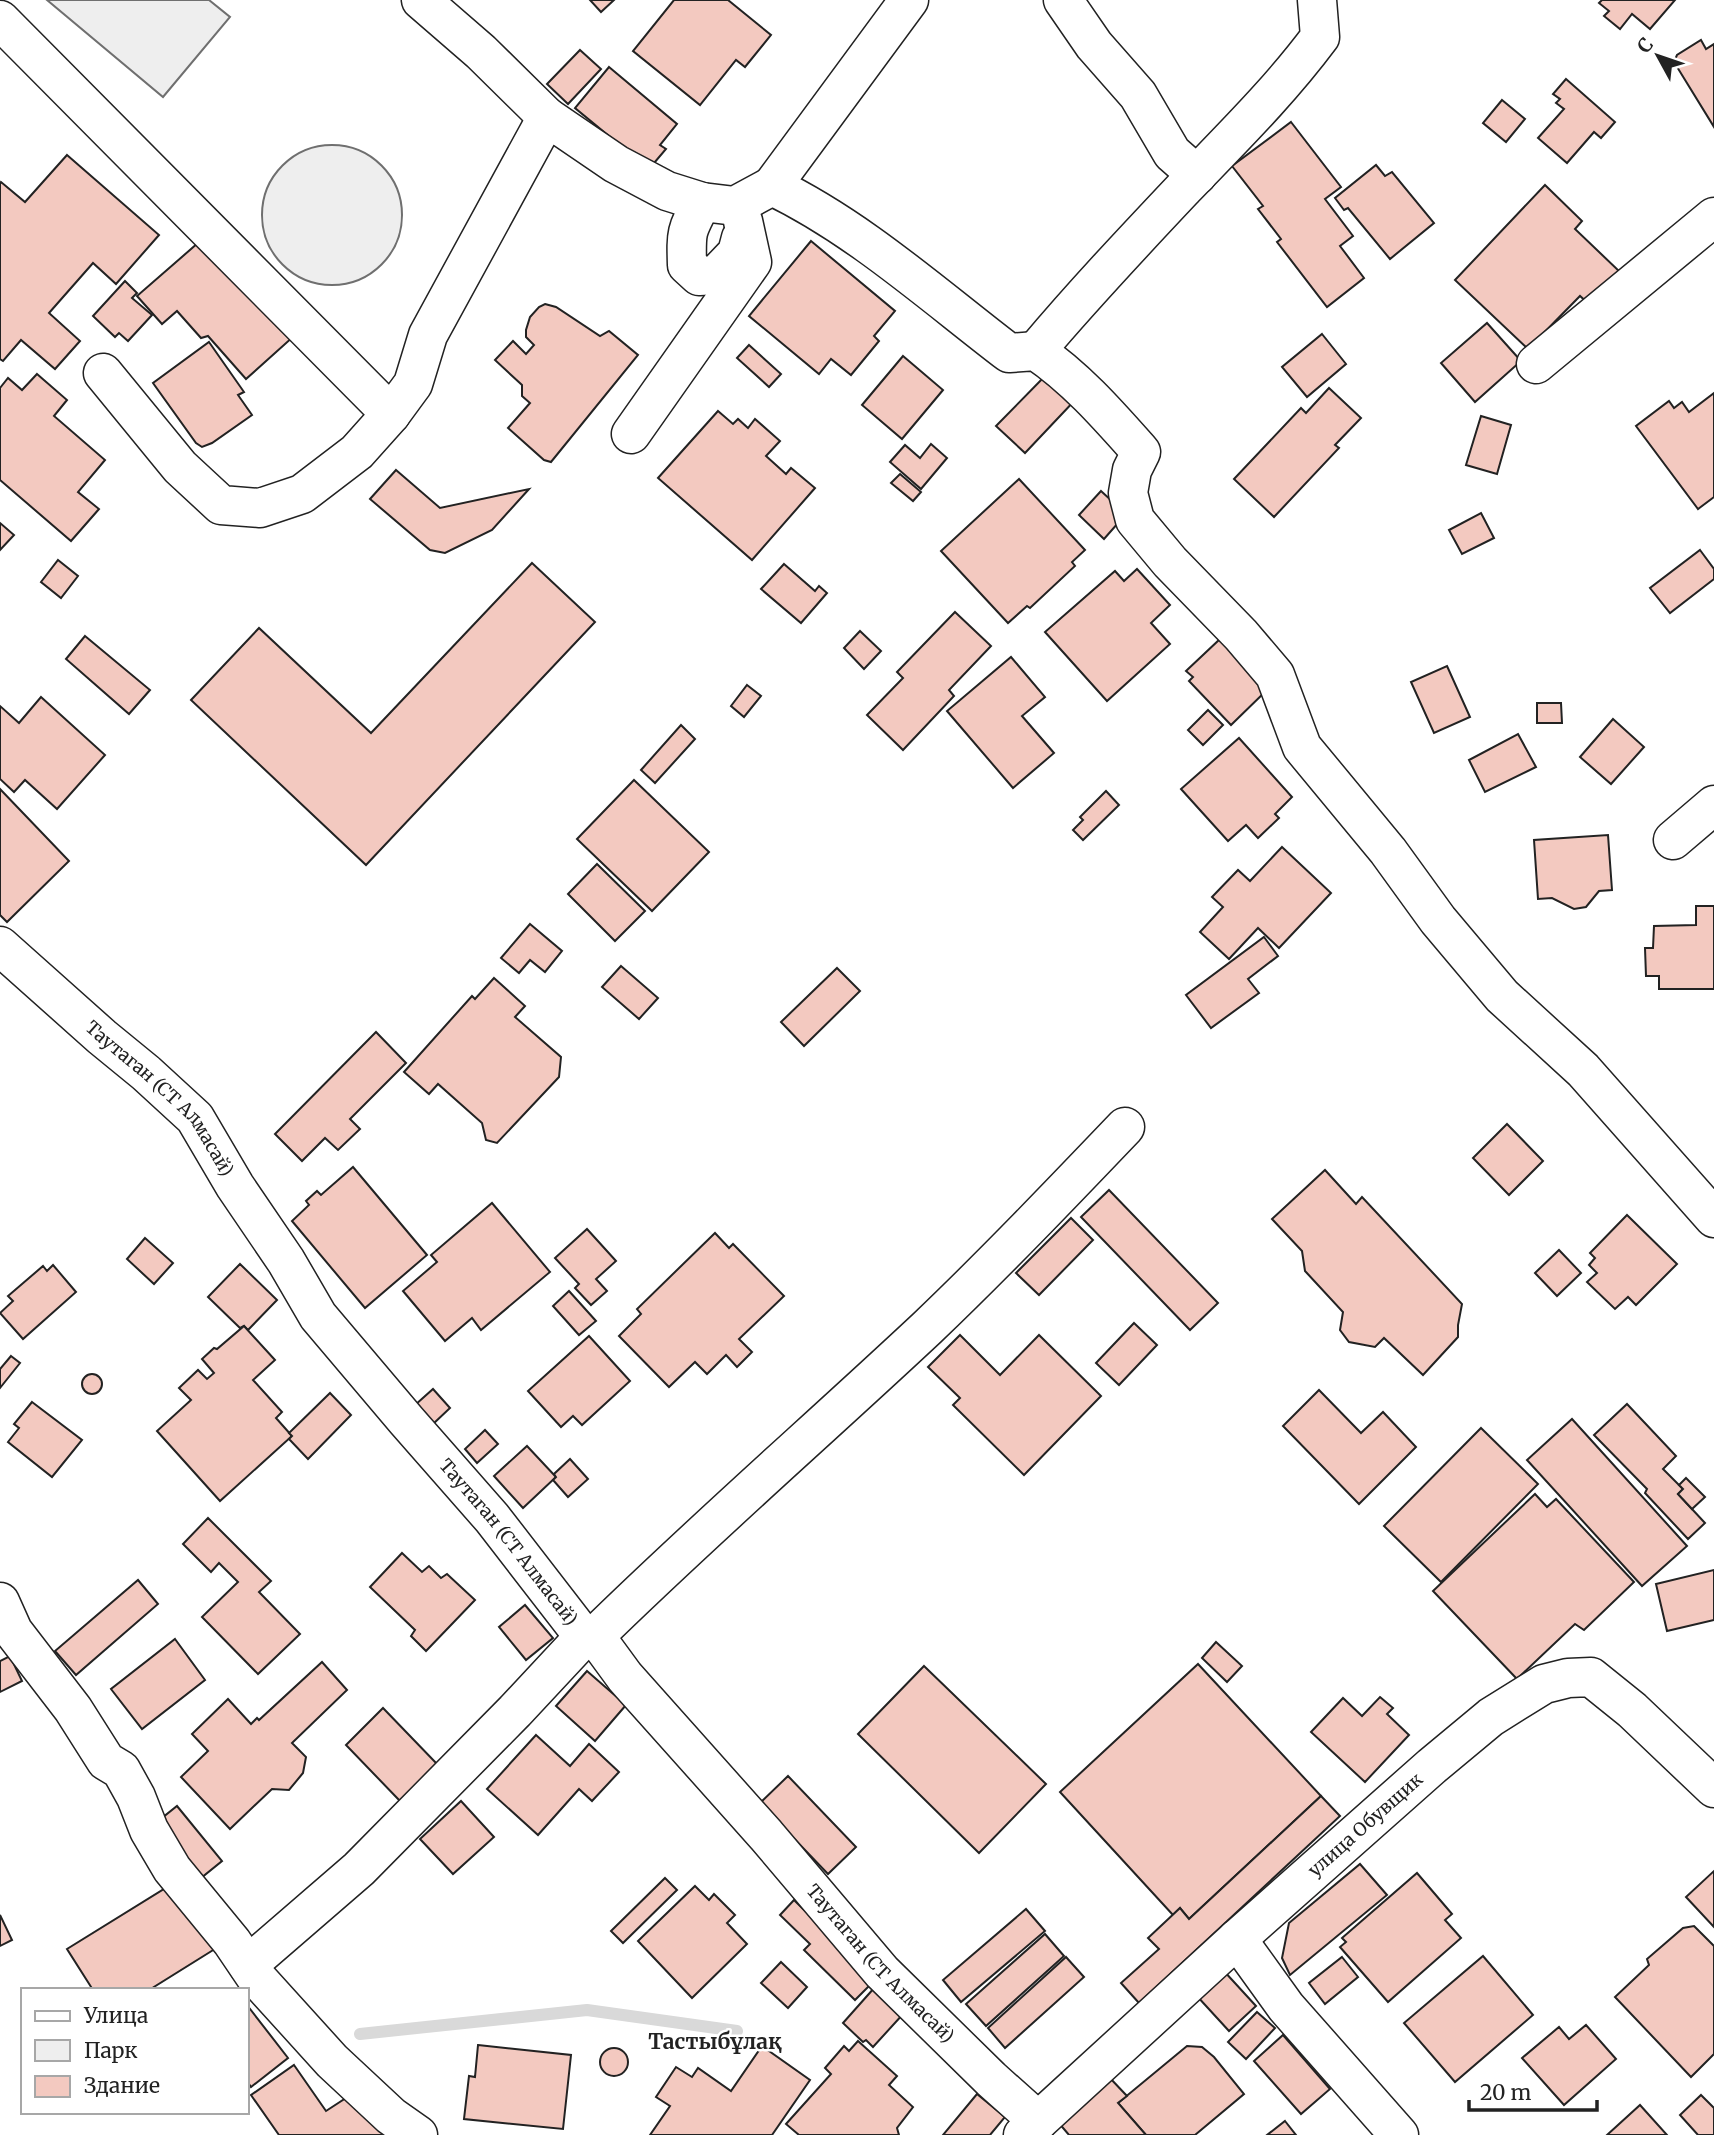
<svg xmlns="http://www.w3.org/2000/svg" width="1714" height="2135" font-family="Merriweather,serif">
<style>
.green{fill:#eee;stroke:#6f6f6f;stroke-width:2}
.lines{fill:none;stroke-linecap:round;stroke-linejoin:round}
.stream{stroke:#d9d9d9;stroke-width:12}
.building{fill:#f3c9c0;stroke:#222;stroke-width:2}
.minor-casing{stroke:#222;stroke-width:41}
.minor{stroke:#fff;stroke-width:38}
.labels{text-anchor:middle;stroke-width:5;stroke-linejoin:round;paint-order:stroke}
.street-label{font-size:18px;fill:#222;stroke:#fff}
.quarter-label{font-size:21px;font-weight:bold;fill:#222;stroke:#fff}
</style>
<rect width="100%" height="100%" fill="#fff"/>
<!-- green -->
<g class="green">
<polygon points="47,0 209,0 230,17 163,97"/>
<circle cx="332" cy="215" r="70"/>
</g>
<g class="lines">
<!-- stream -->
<polyline class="stream" points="360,2034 587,2010 737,2031"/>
</g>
<!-- building -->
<g class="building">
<polygon points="590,0 614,0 601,12"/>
<polygon points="674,0 728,0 771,35 745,67 736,60 700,105 633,51"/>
<polygon points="1602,0 1675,0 1650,29 1632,14 1620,29 1604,16 1609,11 1599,3"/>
<polygon points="1701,40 1706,49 1714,44 1714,127 1674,62 1677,55"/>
<polygon points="580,50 601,69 568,104 547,84"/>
<polygon points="609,67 677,124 660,145 666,149 649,169 575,108"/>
<polygon points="1566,79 1615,122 1601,138 1594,132 1567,163 1538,138 1564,109 1556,103 1560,99 1553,94"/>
<polygon points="1502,100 1525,119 1506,142 1483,123"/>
<polygon points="1291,122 1341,187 1325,199 1353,236 1340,246 1364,278 1327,307 1277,242 1281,239 1258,209 1263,206 1232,166"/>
<polygon points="67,155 159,235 116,284 93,263 49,313 80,341 55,369 21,340 3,361 0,359 0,184 1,182 25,202"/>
<polygon points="1376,165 1385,176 1392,172 1434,223 1390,259 1348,208 1344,210 1335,198"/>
<polygon points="1545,185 1582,221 1575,229 1620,272 1590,305 1580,296 1528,349 1455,280"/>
<polygon points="206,236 294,336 246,379 208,336 201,338 177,311 162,324 137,296"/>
<polygon points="811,241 895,311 874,336 879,341 851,375 831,359 819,374 749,316"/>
<polygon points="125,281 137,293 132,298 152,315 128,341 119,333 115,337 93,316"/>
<polygon points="545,304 556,307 600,336 609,331 638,355 551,462 544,460 508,428 530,403 522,396 522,385 495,360 513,341 526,354 534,345 526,337 526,330 530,317 539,307"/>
<polygon points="1487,323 1521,361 1475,402 1441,363"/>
<polygon points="1322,334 1346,364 1307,397 1282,367"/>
<polygon points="209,342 244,392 238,395 252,415 212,443 202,447 196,443 153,383"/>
<polygon points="749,345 781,374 769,387 737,358"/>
<polygon points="903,356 943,390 902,439 862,405"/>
<polygon points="1049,372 1077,398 1025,453 996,426"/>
<polygon points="37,374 67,400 54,416 105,460 78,492 99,509 71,541 0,480 0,388 8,378 22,390"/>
<polygon points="1329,388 1361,418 1335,445 1339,448 1274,517 1234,479 1301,408 1306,413"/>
<polygon points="1714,393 1714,497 1698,509 1636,426 1669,401 1674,408 1682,402 1689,412"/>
<polygon points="718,411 733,424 738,419 748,428 755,419 780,441 766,456 786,474 791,468 815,488 752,560 658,478"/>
<polygon points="1481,416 1511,425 1497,474 1466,465"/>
<polygon points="931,444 947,458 921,489 890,462 905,445 920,458"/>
<polygon points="396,470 440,508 529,489 492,530 445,553 430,550 370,499"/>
<polygon points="900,474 921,492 913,501 891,483"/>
<polygon points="1019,479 1085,550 1072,562 1075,566 1030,608 1027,606 1008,623 941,551"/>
<polygon points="1101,491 1126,514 1104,539 1079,515"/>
<polygon points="1481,513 1494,538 1462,554 1449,530"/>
<polygon points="0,523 14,535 0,550"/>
<polygon points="1700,550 1714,569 1714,579 1670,613 1650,588"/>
<polygon points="58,560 78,576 61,598 41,582"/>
<polygon points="532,563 595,622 366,865 191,700 259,628 371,733"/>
<polygon points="784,564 815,591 819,586 827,593 801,623 761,589"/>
<polygon points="1137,569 1170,605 1151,623 1170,644 1107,701 1045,632 1115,571 1124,581"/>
<polygon points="955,612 991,646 949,690 954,696 903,750 867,715 903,678 897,672"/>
<polygon points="860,631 881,651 864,669 844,648"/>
<polygon points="85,636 150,690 129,714 66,659"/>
<polygon points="1220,639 1268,689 1231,725 1189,681 1193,677 1186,671"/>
<polygon points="1011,657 1045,697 1022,716 1054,753 1013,788 947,711"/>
<polygon points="1447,666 1470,717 1434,733 1411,682"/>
<polygon points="747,685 761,696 744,717 731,706"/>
<polygon points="41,697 105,755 57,809 25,780 14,792 0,779 0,706 19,723"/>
<polygon points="1537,703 1561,703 1562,723 1537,723"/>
<polygon points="1208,710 1223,725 1203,745 1188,730"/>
<polygon points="1613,719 1644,747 1611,784 1580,757"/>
<polygon points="681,725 695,739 655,783 641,770"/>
<polygon points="1518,734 1536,767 1485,792 1469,760"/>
<polygon points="1239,738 1292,797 1275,814 1279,818 1258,838 1246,825 1228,841 1181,789"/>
<polygon points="634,780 709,852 652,911 577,839"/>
<polygon points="0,789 69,861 7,922 0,915"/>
<polygon points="1106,791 1119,805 1083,840 1073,830 1083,820 1080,817"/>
<polygon points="1608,835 1612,890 1599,891 1586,907 1574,909 1552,898 1538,899 1534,840"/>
<polygon points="1282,847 1331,893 1279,948 1258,928 1229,959 1200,932 1223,907 1212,897 1238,870 1250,881"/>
<polygon points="597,864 645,911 615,941 568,894"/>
<polygon points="1696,906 1714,906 1714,989 1659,989 1659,976 1646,976 1645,948 1653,948 1654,926 1696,925"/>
<polygon points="530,924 562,951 545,972 530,960 519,973 501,958"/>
<polygon points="1264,937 1278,956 1248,979 1259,993 1211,1028 1186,995"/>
<polygon points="621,966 658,998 639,1019 602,987"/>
<polygon points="837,968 860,991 804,1046 781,1022"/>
<polygon points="494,978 525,1006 515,1017 561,1057 559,1077 497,1143 486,1140 482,1123 438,1084 429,1094 404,1072 472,996 475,999"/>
<polygon points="376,1032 406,1063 350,1119 360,1129 338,1150 325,1138 302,1161 275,1134"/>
<polygon points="1507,1124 1543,1161 1509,1195 1473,1158"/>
<polygon points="353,1167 427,1255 365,1308 292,1221 309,1205 306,1201 317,1191 321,1195"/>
<polygon points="1325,1170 1356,1204 1362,1197 1462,1304 1458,1325 1458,1337 1423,1375 1384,1338 1375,1347 1349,1342 1340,1330 1343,1312 1305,1271 1302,1251 1272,1219"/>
<polygon points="1109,1190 1218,1303 1190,1330 1081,1217"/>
<polygon points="492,1203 550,1272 481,1330 472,1318 445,1341 403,1291 437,1262 431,1255"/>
<polygon points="1627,1215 1677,1264 1636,1305 1628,1297 1615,1309 1587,1282 1597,1273 1589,1265 1595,1258 1590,1253"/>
<polygon points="1071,1218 1093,1240 1039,1295 1016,1273"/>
<polygon points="587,1229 616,1261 596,1279 607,1291 591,1305 575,1288 579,1284 555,1258"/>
<polygon points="715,1233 729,1248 733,1244 784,1296 739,1339 752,1352 737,1367 726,1355 707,1374 695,1362 669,1387 619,1336 641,1314 637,1309"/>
<polygon points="145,1238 173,1263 154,1284 127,1259"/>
<polygon points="1559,1250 1581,1273 1557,1296 1535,1273"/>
<polygon points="240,1264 277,1300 248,1330 244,1326 240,1328 208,1297"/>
<polygon points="53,1265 76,1292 23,1339 0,1313 13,1301 8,1296 43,1266 47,1271"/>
<polygon points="569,1291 596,1321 579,1335 553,1306"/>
<polygon points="1134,1323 1157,1345 1119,1385 1096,1363"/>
<polygon points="244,1326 275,1360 253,1380 282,1412 276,1418 292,1436 220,1501 157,1431 191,1400 179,1388 198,1370 207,1379 214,1373 202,1359 214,1348 217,1349"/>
<polygon points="960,1335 1000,1375 1039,1335 1101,1396 1024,1475 953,1405 960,1398 928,1367"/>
<polygon points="589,1336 630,1381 582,1425 573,1416 561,1427 528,1391"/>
<polygon points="11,1356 20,1363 0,1388 0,1369"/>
<circle cx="92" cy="1384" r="10"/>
<polygon points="433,1389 450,1408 433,1424 415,1405"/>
<polygon points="1319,1390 1361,1433 1383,1412 1416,1447 1359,1504 1283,1426"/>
<polygon points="330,1393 351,1415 308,1459 289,1439 292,1436 289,1433"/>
<polygon points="32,1402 82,1440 52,1477 8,1442 19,1428 14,1424"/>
<polygon points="1627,1404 1676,1456 1663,1469 1683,1489 1678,1494 1705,1523 1688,1539 1645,1493 1647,1489 1594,1435"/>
<polygon points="1572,1419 1687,1546 1642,1586 1527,1460"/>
<polygon points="1481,1428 1538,1484 1441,1582 1384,1526"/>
<polygon points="485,1430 498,1444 477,1463 465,1449"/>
<polygon points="527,1446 556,1477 523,1508 494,1476"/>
<polygon points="570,1459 588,1479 568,1497 553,1480 556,1477 554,1474"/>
<polygon points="1686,1478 1705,1497 1692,1509 1678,1494 1683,1489 1679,1485"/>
<polygon points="1535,1494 1547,1507 1556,1499 1634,1582 1584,1630 1575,1624 1517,1679 1433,1591"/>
<polygon points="208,1518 271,1581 259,1592 300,1634 258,1674 202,1617 238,1582 219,1563 211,1572 183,1544"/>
<polygon points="402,1553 422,1572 429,1566 441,1578 447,1574 475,1600 426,1651 411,1636 415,1630 370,1587"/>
<polygon points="1714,1570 1714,1620 1667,1631 1656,1584"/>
<polygon points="138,1580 158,1604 76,1675 55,1651"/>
<polygon points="525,1605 553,1638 526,1660 499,1627"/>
<polygon points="175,1639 205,1680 142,1729 111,1689"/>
<polygon points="1216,1642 1242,1666 1227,1682 1202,1658"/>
<polygon points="10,1656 22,1681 0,1692 0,1661"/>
<polygon points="322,1662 347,1690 292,1743 306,1757 303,1773 289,1790 272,1789 230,1829 181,1777 208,1751 192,1734 228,1699 251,1724 257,1718 259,1720"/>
<polygon points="1198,1664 1321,1796 1189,1919 1180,1908 1173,1915 1060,1792"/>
<polygon points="924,1666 1046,1784 979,1853 858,1734"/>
<polygon points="587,1671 626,1705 595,1741 556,1706"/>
<polygon points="1380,1697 1393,1708 1387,1714 1409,1735 1365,1782 1311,1732 1343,1698 1362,1716"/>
<polygon points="383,1708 438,1765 400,1801 346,1745"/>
<polygon points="536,1735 570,1766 589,1744 619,1772 592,1801 579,1789 538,1835 487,1789"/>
<polygon points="788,1776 856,1847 828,1874 760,1803"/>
<polygon points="1321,1796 1340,1816 1139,2003 1121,1983 1159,1949 1148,1938 1180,1908 1189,1919"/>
<polygon points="461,1801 494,1837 453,1874 420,1839"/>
<polygon points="177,1806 222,1861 201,1878 157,1822"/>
<polygon points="1360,1864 1387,1895 1290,1975 1282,1958 1289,1923"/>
<polygon points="1714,1871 1714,1927 1686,1897"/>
<polygon points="1417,1873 1452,1914 1445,1920 1461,1938 1388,2002 1340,1947 1346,1942 1342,1938"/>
<polygon points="665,1878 677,1890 623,1943 611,1931"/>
<polygon points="177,1881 218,1947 149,1990 124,1990 123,1988 93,1990 67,1949"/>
<polygon points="695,1886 709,1900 714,1894 735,1915 727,1923 747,1944 692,1998 638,1941"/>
<polygon points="794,1900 875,1980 855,2000 804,1950 810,1944 780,1915"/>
<polygon points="1026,1909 1045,1931 961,2002 943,1980"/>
<polygon points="0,1915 12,1940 0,1946"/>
<polygon points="1694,1926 1714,1946 1714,2054 1691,2077 1615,1997 1649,1965 1647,1959 1683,1928"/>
<polygon points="1045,1934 1064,1956 986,2026 966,2004"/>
<polygon points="1483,1956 1533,2015 1455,2082 1404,2023"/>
<polygon points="1066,1957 1084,1977 1005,2048 988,2028"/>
<polygon points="1342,1957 1358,1977 1325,2004 1309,1983"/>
<polygon points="781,1962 807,1987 788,2008 761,1983"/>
<polygon points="1223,1970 1256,2006 1229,2031 1196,1995"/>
<polygon points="875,1987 904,2013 873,2047 866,2040 863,2042 843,2023"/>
<polygon points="247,2005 288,2058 251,2087 247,2081"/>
<polygon points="1257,2012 1275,2028 1246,2059 1228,2042"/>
<polygon points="1586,2025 1616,2059 1564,2105 1522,2058 1559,2027 1569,2039"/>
<polygon points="1283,2035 1330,2089 1301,2114 1254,2061"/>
<polygon points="858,2041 897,2076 889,2085 913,2107 897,2128 899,2135 799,2135 786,2124 831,2074 825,2068 844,2046 849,2051"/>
<polygon points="478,2045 571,2055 563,2129 464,2119 469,2076 475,2077"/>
<polygon points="762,2046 810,2080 772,2135 650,2135 670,2106 656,2097 676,2067 692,2077 698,2068 731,2091"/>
<polygon points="1187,2046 1202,2047 1214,2057 1244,2094 1195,2135 1146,2135 1118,2103"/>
<circle cx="614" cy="2062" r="14"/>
<polygon points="294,2065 326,2111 346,2098 394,2135 279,2135 251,2095"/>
<polygon points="1109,2077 1127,2096 1118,2103 1146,2135 1069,2135 1058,2122"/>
<polygon points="977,2094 1005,2117 990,2135 943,2135"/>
<polygon points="1701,2095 1714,2108 1714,2135 1698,2135 1680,2115"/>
<polygon points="1640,2105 1667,2135 1607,2135"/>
<polygon points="1285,2121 1296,2135 1267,2135"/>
</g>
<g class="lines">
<defs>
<g id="minor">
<polyline points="421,0 481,52 547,117"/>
<polyline points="1063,0 1094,45 1138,95 1172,153 1197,175"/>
<path d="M 0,20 L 391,414 L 413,384 L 428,335 L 547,117 L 616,164 L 667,191 L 702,202 L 735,206 L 772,186 C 859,228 933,295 1009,353 L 1036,351 C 1076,378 1109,416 1141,452 L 1132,470 L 1128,493 L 1135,520 L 1170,562 L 1241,635 L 1275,675 L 1302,747 L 1388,851 L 1438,920 L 1502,996 L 1583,1070 L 1714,1218"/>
<polyline points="772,186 909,0"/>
<path d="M 702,202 C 686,231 686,232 687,265 L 699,276 L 716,275 L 737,253 L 741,238"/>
<path d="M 1036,351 C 1083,295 1134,241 1184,188 C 1231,139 1279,92 1320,37 L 1317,0"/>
<polyline points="1536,364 1714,217"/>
<polyline points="103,373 180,467 221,505 260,508 302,494 357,452 391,414"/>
<polyline points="631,434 752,262 743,221"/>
<polyline points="1673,840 1714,805"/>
<path id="s1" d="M 0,946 L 102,1037 L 146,1073 L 195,1118 L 235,1186 L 286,1261 L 318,1316 L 406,1420 L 492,1518 L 584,1637 L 595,1636 L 625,1677 L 766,1835 L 882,1972 L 991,2079 L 1038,2121"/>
<polyline points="0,1602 13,1631 73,1709 106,1761 121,1770 136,1797 149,1830 172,1869 232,1942 255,1976 332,2061 391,2116 418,2135"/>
<path d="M 595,1636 C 703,1530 817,1431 927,1328 C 995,1263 1060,1195 1125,1127"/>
<polyline points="1237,1939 1286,2007 1399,2135"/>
<polyline points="248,1965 359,1869 515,1711 584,1637"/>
<path id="s2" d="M 1023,2135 L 1237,1939 L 1432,1766 L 1491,1717 L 1544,1684 L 1568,1678 L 1591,1677 L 1632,1710 L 1714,1788"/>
</g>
</defs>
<!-- minor casing -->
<use href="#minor" class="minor-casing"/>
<!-- minor -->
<use href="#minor" class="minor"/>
</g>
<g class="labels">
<!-- street labels -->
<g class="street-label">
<text dy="6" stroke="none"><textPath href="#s1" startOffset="222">Таутаган (СТ Алмасай)</textPath></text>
<text dy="6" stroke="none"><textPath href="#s1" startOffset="789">Таутаган (СТ Алмасай)</textPath></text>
<text dy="6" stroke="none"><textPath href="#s2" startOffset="462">улица Обувщик</textPath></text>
<text dy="6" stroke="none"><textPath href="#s1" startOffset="1356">Таутаган (СТ Алмасай)</textPath></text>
</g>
<!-- quarter labels -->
<g class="quarter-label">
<text x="715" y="2049">Тастыбұлақ</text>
</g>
</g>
<!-- legend -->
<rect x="21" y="1988" width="228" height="126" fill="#ffffff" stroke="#a7a7a7" stroke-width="2"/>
<rect x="35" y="2011" width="35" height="10" fill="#ffffff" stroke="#a7a7a7" stroke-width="2"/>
<text x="84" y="2023" font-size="21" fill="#222222">Улица</text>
<rect x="35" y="2040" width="35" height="21" fill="#eeeeee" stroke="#a7a7a7" stroke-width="2"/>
<text x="84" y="2058" font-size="21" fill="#222222">Парк</text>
<rect x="35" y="2076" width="35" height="21" fill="#f3c9c0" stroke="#a7a7a7" stroke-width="2"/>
<text x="84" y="2093" font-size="21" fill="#222222">Здание</text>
<!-- north arrow -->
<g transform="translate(1658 56) rotate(310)" stroke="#ffffff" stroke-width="5" paint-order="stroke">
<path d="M0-5L12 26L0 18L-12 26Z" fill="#222222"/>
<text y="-10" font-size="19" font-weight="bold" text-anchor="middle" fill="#222222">С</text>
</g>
<!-- scale -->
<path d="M1469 2100v10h128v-10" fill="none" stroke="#222222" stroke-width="3.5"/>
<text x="1480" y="2100" font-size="21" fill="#222222" stroke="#ffffff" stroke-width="5" paint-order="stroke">20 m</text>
</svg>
